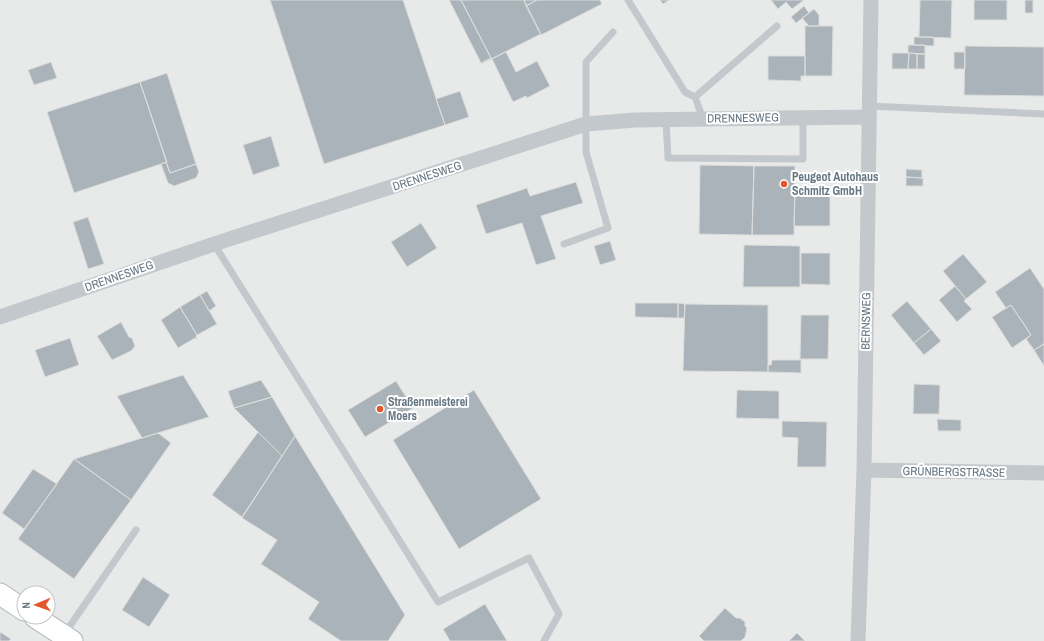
<svg xmlns="http://www.w3.org/2000/svg" width="1044" height="641" viewBox="0 0 1044 641" font-family="'Archivo Narrow',sans-serif">
<style>
.built{fill:#e8e9e9;fill-rule:evenodd}
.building{fill:#aab3b9;stroke:#dcdcda}
.lines{fill:none;stroke-linecap:round;stroke-linejoin:round}
.secondary-casing{stroke:#b3babf;stroke-width:23}
.lane{stroke:#c3c8cc;stroke-width:7}
.street{stroke:#c3c8cc;stroke-width:15}
.secondary{stroke:#fff;stroke-width:21}
.poi-dot{fill:#e4572e;stroke:#fff;stroke-width:1.5}
.labels{text-anchor:middle;stroke-width:4;stroke-linejoin:round;paint-order:stroke}
.street-label{font-size:12px;fill:#657683;stroke:#fff}
.poi-label{font-size:12px;font-weight:bold;fill:#657683;stroke:#fff;text-anchor:start}
</style>
<rect width="100%" height="100%" fill="#fafaf8"/>
<path class="built" d="M 0,0 L 1044,0 L 1044,641 L 0,641 ZM 24,593 L 48,593 L 48,617 L 24,617 Z"/>
<path class="building" d="M 270,0 L 403,0 L 445,125 L 324,164 Z
M 449,0 L 461,0 L 491,58 L 481,63 Z
M 461,0 L 524,0 L 541,34 L 481,64 L 491,58 Z
M 524,0 L 537,0 L 526,6 Z
M 537,0 L 600,0 L 602,4 L 541,35 L 526,6 Z
M 660,0 L 669,0 L 663,4 Z
M 771,0 L 804,0 L 792,9 L 786,2 L 778,9 Z
M 920,0 L 952,0 L 951,38 L 919,37 Z
M 974,0 L 1007,0 L 1007,20 L 974,20 Z
M 1025,0 L 1033,0 L 1033,13 L 1025,13 Z
M 804,6 L 809,13 L 796,23 L 791,17 Z
M 814,9 L 819,15 L 819,26 L 809,26 L 802,18 Z
M 805,26 L 833,26 L 832,76 L 805,76 Z
M 914,37 L 934,37 L 934,46 L 914,45 Z
M 908,45 L 925,45 L 925,54 L 908,53 Z
M 965,46 L 1044,47 L 1044,96 L 964,95 Z
M 506,52 L 516,72 L 537,61 L 550,86 L 527,98 L 526,96 L 513,102 L 492,59 Z
M 954,52 L 965,52 L 965,69 L 954,69 Z
M 892,53 L 909,53 L 908,69 L 892,69 Z
M 909,53 L 917,54 L 917,69 L 908,69 Z
M 917,54 L 925,54 L 925,69 L 917,69 Z
M 768,56 L 805,56 L 805,76 L 801,76 L 801,81 L 768,80 Z
M 51,62 L 57,78 L 34,85 L 28,70 Z
M 167,73 L 196,164 L 170,173 L 140,82 Z
M 140,82 L 167,162 L 74,193 L 47,112 Z
M 460,91 L 469,117 L 445,125 L 436,99 Z
M 271,136 L 280,166 L 253,175 L 243,145 Z
M 166,162 L 170,173 L 196,164 L 199,172 L 196,178 L 174,186 L 168,183 L 161,164 Z
M 700,165 L 754,166 L 752,235 L 699,234 Z
M 754,166 L 795,166 L 794,235 L 752,235 Z
M 906,169 L 922,170 L 922,178 L 906,177 Z
M 906,177 L 923,178 L 923,186 L 906,186 Z
M 576,182 L 583,203 L 541,216 L 556,259 L 536,265 L 522,223 L 486,234 L 476,205 L 527,188 L 530,196 Z
M 795,195 L 830,196 L 830,226 L 794,226 Z
M 88,217 L 104,264 L 88,269 L 73,222 Z
M 421,223 L 437,248 L 407,267 L 391,242 Z
M 610,241 L 616,260 L 600,265 L 594,246 Z
M 744,245 L 800,246 L 800,287 L 743,287 Z
M 801,253 L 830,253 L 830,285 L 801,284 Z
M 963,254 L 987,282 L 966,299 L 943,271 Z
M 1030,268 L 1044,289 L 1044,344 L 1034,350 L 1026,339 L 1031,335 L 1011,305 L 1006,308 L 995,292 Z
M 955,286 L 966,299 L 964,301 L 972,309 L 957,322 L 939,300 Z
M 207,291 L 216,306 L 209,311 L 200,295 Z
M 200,295 L 217,324 L 197,335 L 180,307 Z
M 907,301 L 931,329 L 914,343 L 891,315 Z
M 635,303 L 678,303 L 678,318 L 635,317 Z
M 678,303 L 685,304 L 684,318 L 678,318 Z
M 685,304 L 768,305 L 768,372 L 683,371 Z
M 1011,305 L 1031,335 L 1012,348 L 992,317 Z
M 180,307 L 197,335 L 196,336 L 197,339 L 195,338 L 178,348 L 161,320 Z
M 801,315 L 829,315 L 828,359 L 800,359 Z
M 121,322 L 129,337 L 132,338 L 135,346 L 131,351 L 112,360 L 97,336 Z
M 931,329 L 941,341 L 924,355 L 914,343 Z
M 70,338 L 79,365 L 45,377 L 35,350 Z
M 1044,344 L 1044,366 L 1034,350 Z
M 772,360 L 801,360 L 801,373 L 768,372 L 768,365 L 771,365 Z
M 183,375 L 209,417 L 142,438 L 117,396 Z
M 261,380 L 272,397 L 234,408 L 228,391 Z
M 396,381 L 413,408 L 365,437 L 348,410 Z
M 914,384 L 940,385 L 939,414 L 913,414 Z
M 474,390 L 541,499 L 459,549 L 393,440 Z
M 737,390 L 779,391 L 779,419 L 736,418 Z
M 272,397 L 295,436 L 282,456 L 234,408 Z
M 937,419 L 961,420 L 961,431 L 938,431 Z
M 782,421 L 827,422 L 826,467 L 797,467 L 798,438 L 782,437 Z
M 258,432 L 282,456 L 242,517 L 212,495 Z
M 158,433 L 171,443 L 131,500 L 74,459 Z
M 295,436 L 405,615 L 388,641 L 341,641 L 308,619 L 319,602 L 261,564 L 277,540 L 242,518 Z
M 74,459 L 131,500 L 74,579 L 18,539 Z
M 33,469 L 57,484 L 24,529 L 2,513 Z
M 143,577 L 170,595 L 149,627 L 122,610 Z
M 485,604 L 507,641 L 450,641 L 443,629 Z
M 725,608 L 736,618 L 740,618 L 745,622 L 745,626 L 747,628 L 745,637 L 741,641 L 704,641 L 699,636 Z
M 0,632 L 11,639 L 9,641 L 0,641 Z
M 797,633 L 805,641 L 789,641 Z"/>
<g class="lines">
<defs>
<path id="secondary" d="M 0,594 L 24,610
M 35,617 L 72,641"/>
</defs>
<use href="#secondary" class="secondary-casing"/>
<path class="lane" d="M 628,0 L 685,92 L 695,97
M 869,106 L 1044,114
M 703,119 L 695,97 L 777,26
M 666,120 L 668,158 L 803,159 L 803,118
M 214,244 L 438,602 L 529,558 L 559,614 L 544,641
M 564,244 L 608,228 L 586,152 L 586,62 L 613,32
M 65,633 L 136,530"/>
<path class="street" d="M 0,317 L 214,244 L 586,124 L 635,120 L 869,117
M 864,470 L 1044,473
M 858,641 L 864,470 L 871,0"/>
<use href="#secondary" class="secondary"/>
</g>
<g class="poi-dot">
<circle cx="784" cy="184" r="4"/>
<circle cx="380" cy="409" r="4"/>
</g>
<g class="labels">
<g class="street-label">
<text transform="translate(743 118) rotate(-1)" y="4">DRENNESWEG</text>
<text transform="translate(427 176) rotate(-18)" y="4">DRENNESWEG</text>
<text transform="translate(119 276) rotate(-19)" y="4">DRENNESWEG</text>
<text transform="translate(866 321) rotate(-89)" y="4">BERNSWEG</text>
<text transform="translate(954 472) rotate(1)" y="4">GRÜNBERGSTRASSE</text>
</g>
<g class="poi-label">
<text x="792" y="181">Peugeot Autohaus<tspan x="792" dy="14">Schmitz GmbH</tspan></text>
<text x="388" y="406">Straßenmeisterei<tspan x="388" dy="14">Moers</tspan></text>
</g>
</g>
<g transform="translate(36 605) rotate(268)"><circle r="19" fill="#ffffff" stroke="#c1c8cd"/>
<path d="M0-3L7 15L0 10L-7 15Z" fill="#e4572e"/>
<text y="-6" font-size="11" font-weight="bold" text-anchor="middle" fill="#657683">N</text>
</g>
</svg>
